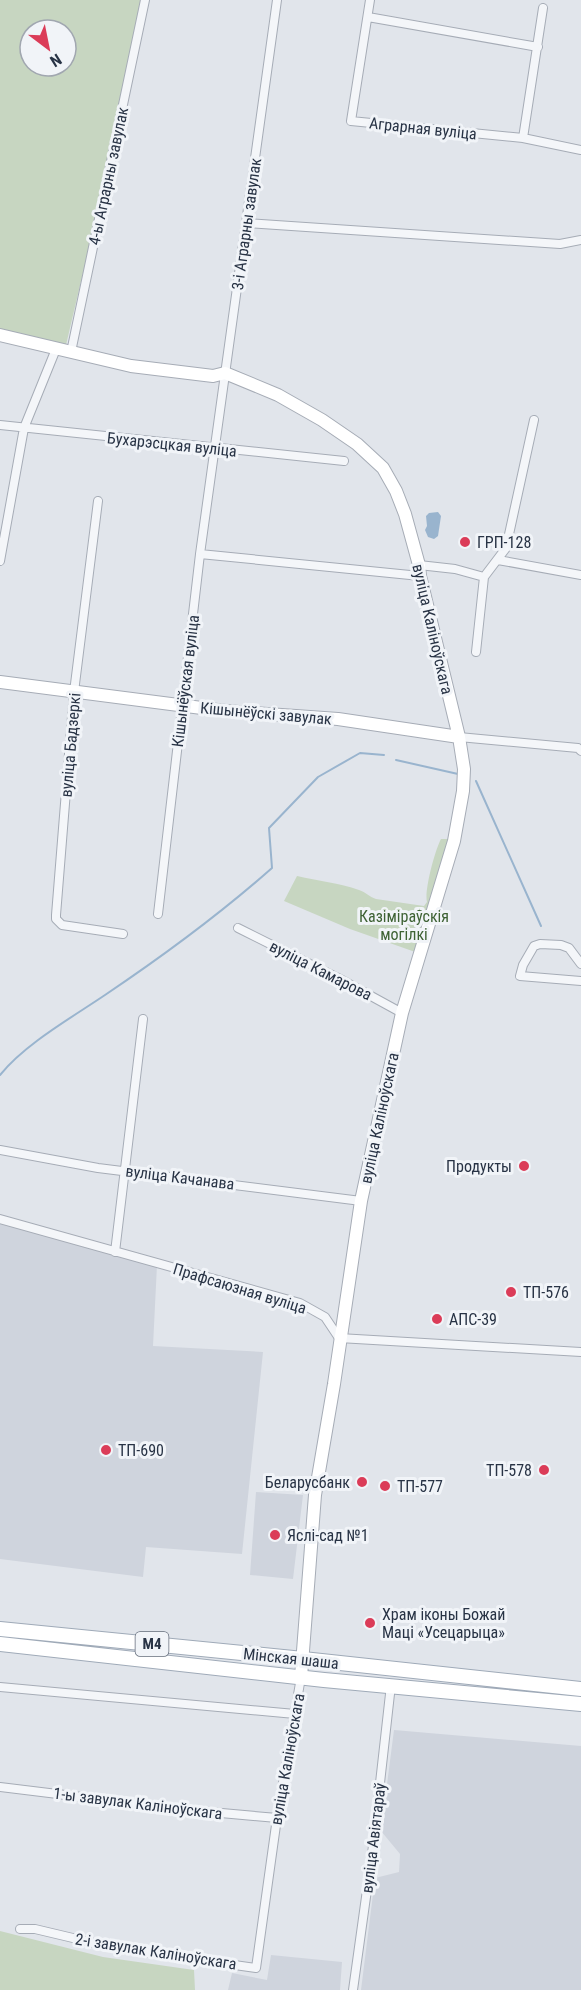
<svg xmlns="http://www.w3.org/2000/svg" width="581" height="1990" viewBox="0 0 581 1990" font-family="'Roboto Condensed',sans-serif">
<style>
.built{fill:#cfd4dd}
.green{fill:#c7d6c1;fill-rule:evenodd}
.water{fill:#99b4ce}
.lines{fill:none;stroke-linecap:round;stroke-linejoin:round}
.stream{stroke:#99b4ce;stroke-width:2}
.street-casing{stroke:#a6acb6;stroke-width:10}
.secondary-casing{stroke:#a6acb6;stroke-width:14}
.primary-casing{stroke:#9faab8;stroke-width:16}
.street{stroke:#f4f6f9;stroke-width:8}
.secondary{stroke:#fff;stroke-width:12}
.primary{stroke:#fff;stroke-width:14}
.poi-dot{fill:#db3c58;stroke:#f1f4f8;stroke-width:2}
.labels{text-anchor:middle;stroke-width:6;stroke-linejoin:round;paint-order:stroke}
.shield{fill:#f1f4f8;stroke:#646d7b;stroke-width:1.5}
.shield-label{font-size:15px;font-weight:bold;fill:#283345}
.street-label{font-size:16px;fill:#283345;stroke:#f1f4f8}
.poi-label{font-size:16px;fill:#283345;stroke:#f1f4f8;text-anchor:start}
.park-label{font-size:16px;fill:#3e6234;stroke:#f1f4f8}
</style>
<rect width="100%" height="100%" fill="#e1e5eb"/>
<path class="built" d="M 0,1219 L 157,1265 L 153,1346 L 263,1352 L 242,1554 L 146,1547 L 143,1577 L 0,1559 Z
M 256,1492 L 303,1495 L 293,1579 L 250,1575 Z
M 394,1730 L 581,1746 L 581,1990 L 361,1990 L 375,1878 L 399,1872 L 400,1854 L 381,1831 Z
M 271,1955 L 342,1962 L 340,1990 L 228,1990 L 232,1973 L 267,1980 Z"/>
<path class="green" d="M 0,0 L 147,0 L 66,345 L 0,330 ZM 30,30 L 66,30 L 66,66 L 30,66 Z
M 441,839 L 448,839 L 449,846 L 418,953 L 350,929 L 284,901 L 297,876 C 318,881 339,883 359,890 C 366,892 369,897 376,899 L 424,906 L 427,902 C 424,891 435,850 441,839 Z
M 0,1931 L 103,1957 L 194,1970 L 195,1990 L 0,1990 Z"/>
<path class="water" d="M 438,512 L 441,516 L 438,536 L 434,539 L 428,537 L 425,530 L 427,526 L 426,516 L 429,513 Z"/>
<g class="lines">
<path class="stream" d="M 396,760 L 458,774
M 476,781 L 541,926
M 0,1075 C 25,1044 71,1018 105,995 C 163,956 220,914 272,868 L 269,828 L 318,777 L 360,753 L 384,755"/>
<defs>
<path id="street" d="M 370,0 L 351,121 L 523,138 L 581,150
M 368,17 L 538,47
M 523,138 L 543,8
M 246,223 L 560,244 L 581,240
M 71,352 L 145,0
M 0,425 L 344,461
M 98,501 L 74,692 L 56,915 L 56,919 L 62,925 L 123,934
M 200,554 L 420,576
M 498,560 L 581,575
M 0,561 L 24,428 L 56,349
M 419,565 L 455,569 L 484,577
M 476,652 L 484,577 L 506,548 L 534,420
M 459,737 L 578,748 L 581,751
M 158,914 L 200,554 L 277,0
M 238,928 L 340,979 L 402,1013
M 581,964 L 569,948 L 561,945 L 540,944 L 534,946 L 523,965 L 520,976 L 581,981
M 0,1150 L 98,1168 L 361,1201
M 0,1219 L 300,1303 L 325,1317 L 339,1338 L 581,1352
M 115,1252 L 143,1019
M 0,1687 L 295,1714
M 0,1787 L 188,1810 L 277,1818
M 20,1929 L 35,1929 L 115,1948 L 256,1968 L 277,1818 L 301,1677
M 353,1990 L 372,1854 L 391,1685"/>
<path id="secondary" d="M 0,335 L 131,366 L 213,376 L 225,373 L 278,395 L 322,420 L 357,444 L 383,468 L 396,491 L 405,514 L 419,565 L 420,576 L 459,737 L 464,769 L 463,791 L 454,841 L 402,1013 L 361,1201 L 334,1384 L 315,1495 L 301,1677
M 0,682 L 225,711 L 338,719 L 459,737"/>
<path id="primary" d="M 0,1629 L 303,1659 L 581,1689
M 0,1644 L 324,1680 L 581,1704"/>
</defs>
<use href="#street" class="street-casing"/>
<use href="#secondary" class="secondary-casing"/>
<use href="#primary" class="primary-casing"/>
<use href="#street" class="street"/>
<use href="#secondary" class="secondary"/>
<use href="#primary" class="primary"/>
</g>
<g class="poi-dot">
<circle cx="465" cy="542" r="6"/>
<circle cx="524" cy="1166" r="6"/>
<circle cx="511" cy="1292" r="6"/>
<circle cx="437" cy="1319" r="6"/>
<circle cx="106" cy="1450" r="6"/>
<circle cx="544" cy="1470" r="6"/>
<circle cx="362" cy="1482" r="6"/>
<circle cx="385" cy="1486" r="6"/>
<circle cx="275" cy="1535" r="6"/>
<circle cx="370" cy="1623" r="6"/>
</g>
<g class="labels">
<rect class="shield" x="135.5" y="1632" width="33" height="24" rx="4.5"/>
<g class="shield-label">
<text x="152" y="1649">М4</text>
</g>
<g class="street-label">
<text transform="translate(423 128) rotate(6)" y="6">Аграрная вуліца</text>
<text transform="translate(108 176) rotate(-78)" y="6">4-ы Аграрны завулак</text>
<text transform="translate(246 224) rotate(-82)" y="6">3-і Аграрны завулак</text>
<text transform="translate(172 444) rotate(6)" y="6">Бухарэсцкая вуліца</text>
<text transform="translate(433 629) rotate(77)" y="6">вуліца Каліноўскага</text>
<text transform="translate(185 681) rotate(-83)" y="6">Кішынёўская вуліца</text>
<text transform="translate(266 713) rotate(5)" y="6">Кішынёўскі завулак</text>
<text transform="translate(70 745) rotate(-85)" y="6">вуліца Бадзеркі</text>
<text transform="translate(321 970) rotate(27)" y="6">вуліца Камарова</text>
<text transform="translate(379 1118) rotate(-78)" y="6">вуліца Каліноўскага</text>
<text transform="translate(180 1177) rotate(7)" y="6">вуліца Качанава</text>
<text transform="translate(240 1288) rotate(17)" y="6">Прафсаюзная вуліца</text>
<text transform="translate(291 1658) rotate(6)" y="6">Мінская шаша</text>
<text transform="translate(287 1759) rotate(-80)" y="6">вуліца Каліноўскага</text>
<text transform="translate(138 1803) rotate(7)" y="6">1-ы завулак Каліноўскага</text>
<text transform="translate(373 1838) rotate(-83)" y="6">вуліца Авіятараў</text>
<text transform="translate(156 1951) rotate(9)" y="6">2-і завулак Каліноўскага</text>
</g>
<g class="poi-label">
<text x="477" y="548">ГРП-128</text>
<text x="512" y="1172" text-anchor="end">Продукты</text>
<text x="523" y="1298">ТП-576</text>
<text x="449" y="1325">АПС-39</text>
<text x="118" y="1456">ТП-690</text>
<text x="532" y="1476" text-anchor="end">ТП-578</text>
<text x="350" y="1488" text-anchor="end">Беларусбанк</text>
<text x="397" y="1492">ТП-577</text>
<text x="287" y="1541">Яслі-сад №1</text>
<text x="382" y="1620">Храм іконы Божай<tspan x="382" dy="18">Маці «Усецарыца»</tspan></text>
</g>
<g class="park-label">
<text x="404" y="922">Казіміраўскія<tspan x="404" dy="18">могілкі</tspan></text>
</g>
</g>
<g transform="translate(48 48) rotate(148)"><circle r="28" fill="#f1f4f8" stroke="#a1a7b0" stroke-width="1.5"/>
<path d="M0-4.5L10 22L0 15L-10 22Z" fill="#db3c58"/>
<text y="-9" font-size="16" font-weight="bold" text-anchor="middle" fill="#283345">N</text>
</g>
</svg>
